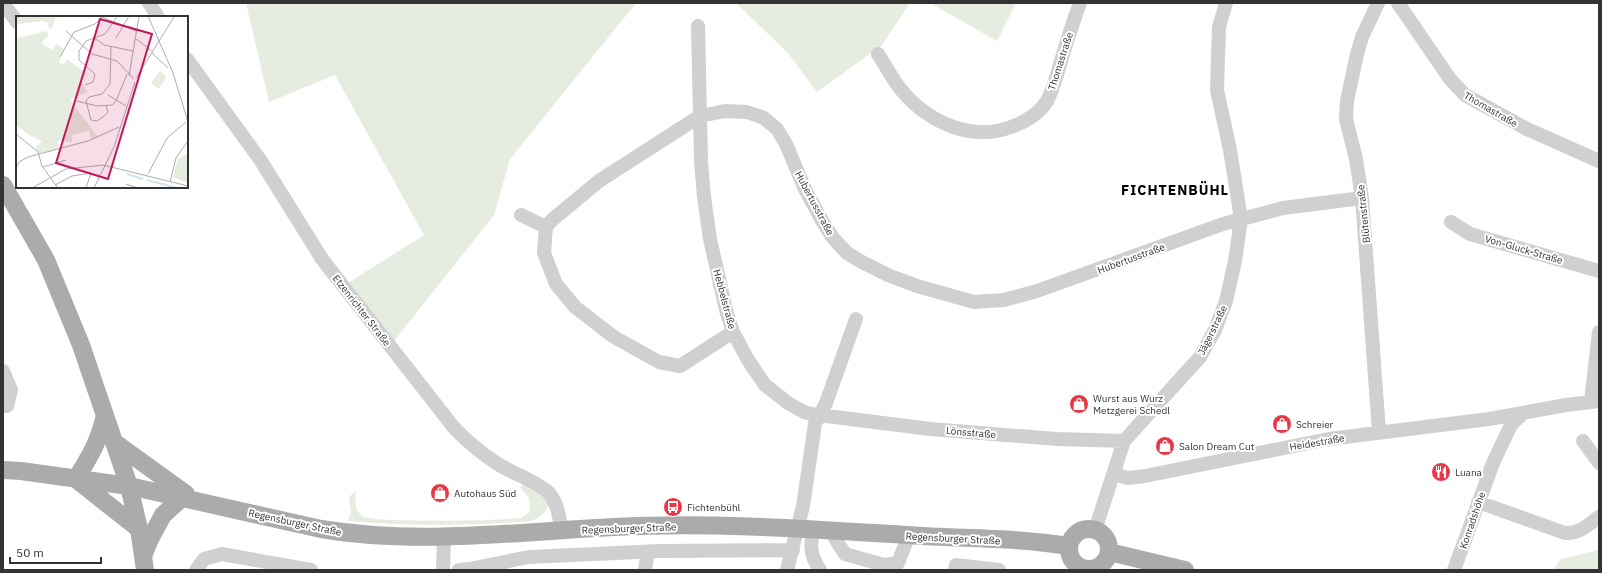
<svg xmlns="http://www.w3.org/2000/svg" width="1602" height="573" viewBox="0 0 1602 573" font-family="'IBM Plex Sans',sans-serif">
<style>
.green{fill:#e6ecdf}
.lines{fill:none;stroke-linecap:round;stroke-linejoin:round}
.minor{stroke:#d0d0d0;stroke-width:14}
.major{stroke:#ababab;stroke-width:18}
.labels{text-anchor:middle;stroke-width:4;stroke-linejoin:round;paint-order:stroke}
.street-label{font-size:10px;fill:#333;stroke:#fff}
.poi-label{font-size:10px;fill:#333;stroke:#fff;text-anchor:start}
.district-label{font-size:14px;font-weight:bold;letter-spacing:1px;fill:#000;stroke:#fff}
.inset-river{fill:none;stroke:#cfe2ee;stroke-width:2}
.inset-road{fill:none;stroke:#adadad;stroke-width:1}
.view{fill:#c2185b;fill-opacity:0.15;stroke:#c2185b;stroke-width:2}
.inset-edge{fill:none;stroke:#333;stroke-width:2}
</style>
<rect width="100%" height="100%" fill="#fff"/>
<path class="green" d="M 246,3 L 636,3 L 510,159 L 494,215 L 390,346 L 343,286 L 424,235 L 335,75 L 269,102 Z
M 736,3 L 910,3 L 882,45 L 817,92 L 788,53 Z
M 930,3 L 1016,3 L 997,41 Z
M 524,484 C 530,488 538,491 543,496 C 556,507 541,518 531,521 C 470,526 409,526 348,521 L 351,512 L 349,497 L 356,491 C 355,501 354,509 362,516 C 370,523 504,521 520,518 C 524,517 527,514 530,511 L 529,498 L 520,487 Z
M 1599,550 L 1599,570 L 1553,570 L 1561,559 Z"/>
<g class="lines">
<path class="minor" d="M 3,3 L 17,22
M 149,3 L 158,17
M 1378,3 L 1362,37 L 1357,54 L 1347,101 L 1346,119 L 1356,159 L 1362,198 L 1379,432
M 1398,3 L 1450,79 L 1465,95 L 1527,129 L 1599,161
M 698,26 L 701,161 L 704,197 L 710,239 L 726,310 L 733,332 L 748,360 L 765,385 L 788,403 L 804,412 L 811,414 L 930,429 L 1057,439 L 1124,441
M 878,54 C 886,66 893,81 903,92 C 929,122 971,142 1011,127 C 1025,122 1039,114 1047,101 C 1054,88 1057,74 1061,61 C 1067,41 1073,22 1080,3
M 187,59 L 261,161 L 322,259 L 455,429 C 468,442 482,454 498,464 C 512,473 538,482 549,493 C 558,504 560,518 561,531
M 521,215 L 546,227
M 1451,222 L 1470,234 L 1599,271
M 546,227 L 552,220 L 599,181 L 700,116 L 725,111 L 747,112 L 764,118 L 777,129 L 786,144 L 805,189 L 821,219 L 833,238 L 847,253 L 860,261 L 888,275 L 917,286 L 974,302 L 1004,300 L 1037,291 L 1223,224 L 1283,208 L 1362,198
M 546,227 L 544,253 L 556,284 L 575,307 L 614,337 L 659,362 L 680,366 L 733,332
M 3,371 L 11,390 L 7,406 L 3,405
M 1591,401 L 1599,332
M 1583,441 L 1599,463
M 1113,474 L 1128,478 L 1145,476 L 1329,439 L 1489,419 L 1566,405 L 1599,401
M 1478,502 L 1565,533 C 1579,534 1588,525 1599,517
M 813,529 C 810,547 810,555 820,570
M 832,530 L 836,540 L 845,554 L 884,565 L 898,563 L 909,535
M 1095,530 L 1124,441 L 1200,357 L 1215,330 L 1226,301 L 1235,261 L 1241,219 L 1230,150 L 1217,90 L 1219,27 L 1226,3
M 1093,569 L 1093,570
M 196,570 L 204,559 L 222,554 L 311,570
M 443,570 L 444,536
M 459,570 L 469,569 L 529,557 L 660,551 L 793,550
M 645,570 L 648,552
M 787,570 L 803,506 L 815,424 L 826,403 L 856,319
M 955,570 L 956,565 L 999,570
M 1454,570 L 1493,463 L 1511,425 L 1523,413"/>
<path class="major" d="M 3,185 L 46,260 L 81,345 L 129,486 L 139,529 L 145,570
M 114,442 L 186,494
M 3,470 L 21,471 L 129,486 L 321,529 C 417,545 517,532 614,527 C 712,522 809,529 907,535 C 960,539 1015,537 1068,546
M 76,479 C 90,456 99,442 105,415
M 77,480 L 139,529
M1069 549a20 20 0 1 1 40 0a20 20 0 1 1-40 0Z
M 1109,552 L 1185,570
M 143,556 L 150,539 L 163,515 L 183,497"/>
</g>
<defs>
<symbol id="shop-disc" viewBox="-11 -11 22 22"><circle r="9.5" fill="#e63946" stroke="#fff"/><path d="M-5-2.5h2.3a2.7 3.5 0 0 1 5.4 0H5L5.5 6h-11ZM-1.5-2.5h3a1.5 2.3 0 0 0-3 0Z" fill="#fff"/></symbol>
<symbol id="restaurant-disc" viewBox="-11 -11 22 22"><circle r="9.5" fill="#e63946" stroke="#fff"/><path d="M-5-6h1v4h1v-4h1v4h1v-4h1v5L-1.5 .5V6h-2V.5L-5-1ZM5-6V6H3V1.5H1.5Q1.5-4 5-6Z" fill="#fff"/></symbol>
<symbol id="bus-disc" viewBox="-11 -11 22 22"><circle r="9.5" fill="#e63946" stroke="#fff"/><path d="M-5-6H5V4H4V6H2V4H-2V6H-4V4H-5ZM-3.5-4V0h7V-4ZM-3.5 1.2v1.5H-2V1.2ZM2 1.2v1.5H3.5V1.2Z" fill="#fff"/></symbol>
</defs>
<g fill-rule="evenodd">
<use href="#shop-disc" x="1068" y="393" width="22" height="22"/>
<use href="#shop-disc" x="1271" y="413" width="22" height="22"/>
<use href="#shop-disc" x="1154" y="435" width="22" height="22"/>
<use href="#restaurant-disc" x="1430" y="461" width="22" height="22"/>
<use href="#shop-disc" x="429" y="482" width="22" height="22"/>
<use href="#bus-disc" x="662" y="496" width="22" height="22"/>
</g>
<g class="labels">
<g class="street-label">
<text transform="translate(1060 61) rotate(-72)" y="4">Thomastraße</text>
<text transform="translate(1491 109) rotate(30)" y="4">Thomastraße</text>
<text transform="translate(815 203) rotate(62)" y="4">Hubertusstraße</text>
<text transform="translate(1363 214) rotate(-96)" y="4">Blütenstraße</text>
<text transform="translate(1524 249) rotate(16)" y="4">Von-Gluck-Straße</text>
<text transform="translate(1131 258) rotate(-20)" y="4">Hubertusstraße</text>
<text transform="translate(725 299) rotate(75)" y="4">Hebbelstraße</text>
<text transform="translate(362 310) rotate(52)" y="4">Etzenrichter Straße</text>
<text transform="translate(1212 330) rotate(-64)" y="4">Jägerstraße</text>
<text transform="translate(971 432) rotate(5)" y="4">Lönsstraße</text>
<text transform="translate(1317 442) rotate(-10)" y="4">Heidestraße</text>
<text transform="translate(1472 520) rotate(-71)" y="4">Konradshöhe</text>
<text transform="translate(295 522) rotate(12)" y="4">Regensburger Straße</text>
<text transform="translate(629 528) rotate(-2)" y="4">Regensburger Straße</text>
<text transform="translate(953 538) rotate(3)" y="4">Regensburger Straße</text>
</g>
<g class="poi-label">
<text x="1093" y="402">Wurst aus Wurz<tspan x="1093" dy="12">Metzgerei Schedl</tspan></text>
<text x="1296" y="428">Schreier</text>
<text x="1179" y="450">Salon Dream Cut</text>
<text x="1455" y="476">Luana</text>
<text x="454" y="497">Autohaus Süd</text>
<text x="687" y="511">Fichtenbühl</text>
</g>
<g class="district-label">
<text x="1175" y="195">FICHTENBÜHL</text>
</g>
</g>
<g transform="translate(16 16)">
<rect width="172" height="172" fill="#fff"/>
<path d="M 0,0 L 38,0 L 39,4 L 35,13 L 32,11 L 33,7 L 27,5 L 0,8 ZM 31,15 L 32,20 L 25,27 L 36,34 L 40,28 L 48,33 L 43,46 L 48,49 L 51,43 L 71,58 L 65,64 L 71,76 L 54,84 L 82,121 L 75,124 L 73,115 L 56,119 L 56,126 L 42,125 L 43,133 L 24,137 L 19,132 L 26,125 L 13,119 L 0,109 L 0,22 ZM 144,55 L 150,61 L 143,73 L 135,67 ZM 170,138 L 172,139 L 172,167 L 157,161 L 162,143 Z" fill="#e6ecdf"/>
<path class="inset-river" d="M 111,158 L 127,163M 131,164 L 161,172"/>
<path class="inset-road" d="M 132,0 L 157,57 L 172,106M 50,15 L 76,38 L 101,45 L 118,63M 77,21 L 88,29 L 117,35M 100,22 L 113,0M 119,22 L 137,36M 136,37 L 152,52M 44,41 L 58,16 L 79,8 L 86,1 L 120,15M 113,60 L 123,0M 120,62 L 158,1M 69,69 L 77,66 L 79,58 L 63,44 L 63,35 L 70,25 L 89,18 L 101,1M 92,79 L 110,90M 61,85 L 81,90 L 96,89 L 100,85 L 111,58M 75,104 L 70,85 L 73,81 L 86,78 L 94,68 L 95,30M 75,104 L 81,105 L 87,101 L 92,96 L 90,90M 0,118 L 22,136 L 26,150 L 42,172M 27,151 L 50,144M 0,152 L 3,146 L 12,141 L 72,125 L 103,111M 132,158 L 151,122 L 170,106M 154,166 L 160,142 L 172,125M 110,168 L 122,172M 39,169 L 56,160 L 75,157 L 70,172M 16,172 L 50,153 L 87,149 L 172,170M 78,172 L 98,131 L 119,66"/>
<path class="view" d="M 84,3 L 136,18 L 92,163 L 40,147 Z"/>
<rect width="172" height="172" class="inset-edge"/>
</g>
<rect width="1602" height="573" fill="none" stroke="#333333" stroke-width="8"/>
<path d="M10 557v6h91v-6" fill="none" stroke="#333333" stroke-width="2"/>
<text x="16" y="557" font-size="12" fill="#333333" stroke="#ffffff" stroke-width="3" paint-order="stroke">50 m</text>
</svg>
